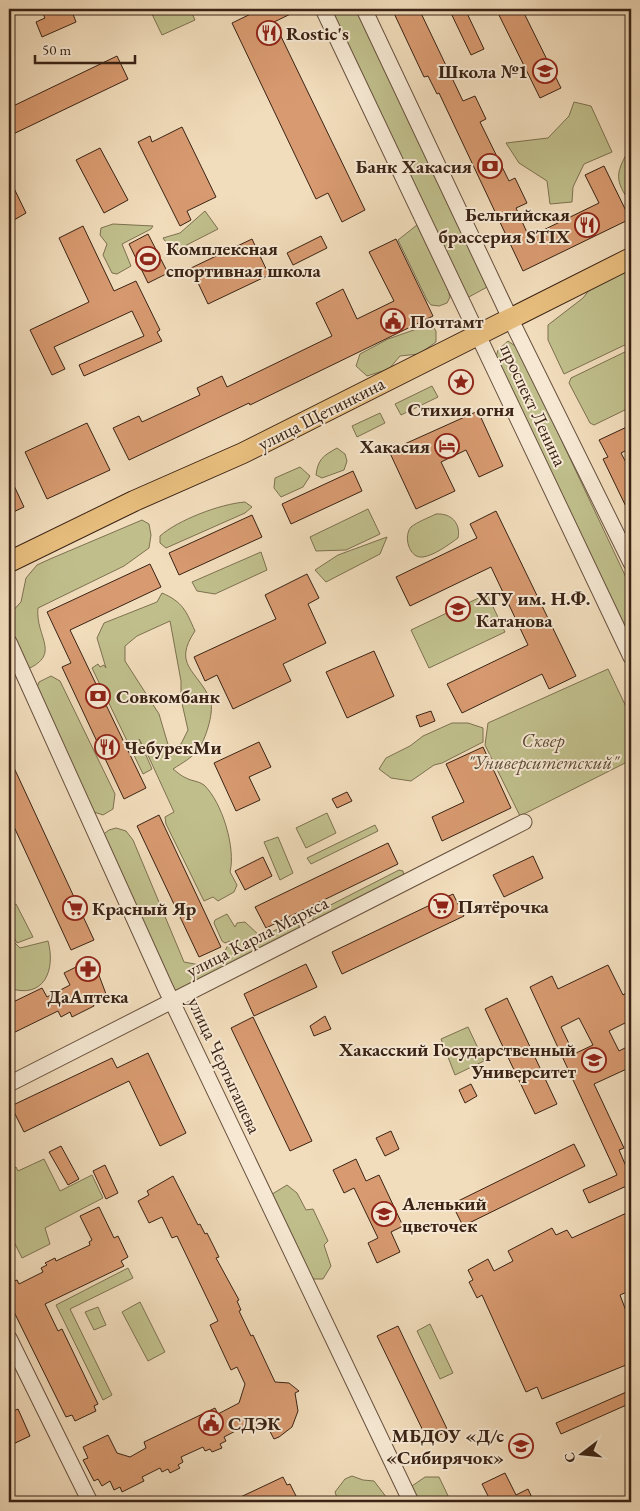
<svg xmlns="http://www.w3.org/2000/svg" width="640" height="1511" viewBox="0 0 640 1511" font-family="'EB Garamond',serif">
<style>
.green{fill:#c0bf8c;stroke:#7d7150;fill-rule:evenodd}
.building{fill:#d89a70;stroke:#3a2315;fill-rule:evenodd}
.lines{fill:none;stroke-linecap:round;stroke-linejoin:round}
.minor-casing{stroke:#68513e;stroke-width:17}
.major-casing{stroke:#3a2315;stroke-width:22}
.minor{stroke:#f6e8d3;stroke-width:15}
.major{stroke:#e8be7e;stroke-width:20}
.labels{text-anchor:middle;stroke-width:4;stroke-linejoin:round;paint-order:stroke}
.poi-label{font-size:19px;font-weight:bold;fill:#3a2315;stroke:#f6e8d3;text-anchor:start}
.street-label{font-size:19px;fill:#3a2315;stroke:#f6e8d3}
.park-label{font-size:19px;font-style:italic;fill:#5c4a33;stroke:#f6e8d3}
</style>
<rect width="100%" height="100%" fill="#f1dcbb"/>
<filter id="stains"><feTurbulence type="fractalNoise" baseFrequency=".004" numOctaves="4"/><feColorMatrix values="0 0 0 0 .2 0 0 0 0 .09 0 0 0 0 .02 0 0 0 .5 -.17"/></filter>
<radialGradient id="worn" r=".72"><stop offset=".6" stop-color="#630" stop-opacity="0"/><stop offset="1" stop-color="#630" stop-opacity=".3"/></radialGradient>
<path class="green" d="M 152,9 L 190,9 L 195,20 L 162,35 L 150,10 Z
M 327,9 L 356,9 L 489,286 L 467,298 Z
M 574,102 L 591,106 L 612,152 L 584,164 L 573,187 L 572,202 L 550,204 L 547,181 L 519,163 L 506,143 L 548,138 L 569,116 Z
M 631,148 L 631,200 L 628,199 C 613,178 618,170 629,149 Z
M 205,211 L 218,229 L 173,252 L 163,238 L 180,233 Z
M 113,224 L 153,226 L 151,229 L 122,244 L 131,266 L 117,274 L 112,273 L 103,255 L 107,244 L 100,235 L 101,228 Z
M 417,225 L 447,286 L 450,297 L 447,303 L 439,306 L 431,305 L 427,300 L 398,240 Z
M 631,269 L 631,342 L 564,374 L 548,340 L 548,325 L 583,298 L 593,285 Z
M 431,324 L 436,331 L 436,342 L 419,354 L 400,356 L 389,369 L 367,376 L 356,366 L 360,354 L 388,339 Z
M 508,341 L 518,348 L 631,588 L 631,644 L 496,357 L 498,350 Z
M 631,349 L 631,407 L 594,425 L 590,423 L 569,383 L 571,378 Z
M 432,386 L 438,397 L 401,415 L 395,404 Z
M 380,413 L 385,423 L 357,437 L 352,426 Z
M 337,448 L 345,454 L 347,461 L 344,470 L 322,478 L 316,475 C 318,459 323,456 337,448 Z
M 300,467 L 310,476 L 303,487 L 281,497 L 274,488 L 275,478 Z
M 245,502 L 252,507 L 245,513 L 166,548 L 160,543 L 160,536 C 178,520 220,504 245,502 Z
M 368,509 L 380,534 L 346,550 L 316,551 L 310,537 Z
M 436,514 C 451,513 461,523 458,538 C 448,545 435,555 423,557 C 409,559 403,536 411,527 C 417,522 428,518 436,514 Z
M 142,520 L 149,524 L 151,535 L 149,548 L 124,566 L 38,608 C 35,638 64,655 23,671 L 9,632 L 9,615 L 21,602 L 26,578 L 37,565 L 50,559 Z
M 387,537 L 380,554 L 326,582 L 315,570 L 338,555 Z
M 261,552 L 267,570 L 215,594 L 197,591 L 192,582 Z
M 162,593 C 183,602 186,611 195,631 C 172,665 197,670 210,699 C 215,710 206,737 200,747 C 194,757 182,763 173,769 C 177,772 181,776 186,778 C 191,781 199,781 204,785 C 222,802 236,848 230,872 L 237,885 L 234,892 L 218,901 L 213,897 L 204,901 L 200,893 L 166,824 L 165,817 L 174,812 L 146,751 L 139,739 L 152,769 L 143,774 L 92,668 L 98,664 L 100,667 L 104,665 L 106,668 L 97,638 L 104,623 L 157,602 ZM 170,621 L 181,681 L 181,699 L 188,730 L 181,744 L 169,748 L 159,714 L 125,661 L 125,646 L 137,636 Z
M 487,594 L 505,632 L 429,668 L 411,630 Z
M 608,669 L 631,717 L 631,760 L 520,816 L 485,745 L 488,723 Z
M 51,676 L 60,681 L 115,794 L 113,809 L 103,815 L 91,811 L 35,693 L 39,682 Z
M 452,723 L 468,723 L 483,728 L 483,742 L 442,763 L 434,765 L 411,781 L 391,778 L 379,769 L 386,758 L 410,746 L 423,736 Z
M 327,813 L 336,833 L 306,848 L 296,828 Z
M 375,825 L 378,831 L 311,864 L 307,858 Z
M 116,828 L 126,831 L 133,840 L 184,962 L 200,965 L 223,955 L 230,941 L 225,943 L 222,941 L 214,923 L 215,920 L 227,914 L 235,927 L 237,923 L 245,922 L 261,937 L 290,923 L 299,925 L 299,932 L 175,993 L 101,836 L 109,830 Z
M 278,837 L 293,873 L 280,880 L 264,842 Z
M 399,870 L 403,871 L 404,876 L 313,921 L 313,914 Z
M 16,904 L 33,937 L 17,943 L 9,928 L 9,907 Z
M 9,937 L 20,948 L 48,941 C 56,970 44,1000 9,988 Z
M 468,1027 L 484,1061 L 455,1075 L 441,1039 Z
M 44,1159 L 60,1191 L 92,1175 L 103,1198 L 45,1228 L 50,1244 L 22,1258 L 11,1236 L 13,1233 L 9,1222 L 9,1171 L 16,1167 L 18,1171 Z
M 287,1185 L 297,1193 L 306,1210 L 313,1209 L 328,1241 L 324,1245 L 331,1266 L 323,1279 L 313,1279 L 300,1273 L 269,1196 Z
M 128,1268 L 133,1278 L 70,1309 L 112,1395 L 103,1400 L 56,1305 Z
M 140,1302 L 165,1352 L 148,1361 L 122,1312 Z
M 98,1307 L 106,1325 L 94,1330 L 85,1312 Z
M 430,1324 L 453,1373 L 440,1379 L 417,1331 Z
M 352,1476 L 363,1480 L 374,1481 L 390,1502 L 333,1502 L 337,1498 L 335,1492 L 345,1479 Z
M 425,1477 L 439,1477 L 451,1502 L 418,1502 L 412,1486 Z"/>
<path class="building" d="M 50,9 L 71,9 L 76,22 L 42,37 L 36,22 L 45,18 L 42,12 Z
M 261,9 L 301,9 L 274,22 L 365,210 L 342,222 L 328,193 L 316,199 L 232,23 Z
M 392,9 L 419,9 L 463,101 L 475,96 L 486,119 L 480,122 L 509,181 L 515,178 L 527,203 L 516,208 L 529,237 L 599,203 L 585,175 L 604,166 L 630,219 L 523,271 L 439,93 L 437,94 L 428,76 L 424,77 Z
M 449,9 L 465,9 L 484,49 L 471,55 Z
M 496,9 L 522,9 L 561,88 L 540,98 Z
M 117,56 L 128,79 L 9,136 L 9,108 Z
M 182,127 L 216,197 L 187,211 L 191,220 L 180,226 L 138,142 L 150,136 L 152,142 Z
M 100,148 L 128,200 L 104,213 L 76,160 Z
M 9,178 L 26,213 L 9,223 Z
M 83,226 L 114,291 L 136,281 L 160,330 L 157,332 L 162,341 L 84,376 L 79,365 L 144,336 L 132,311 L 54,347 L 65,369 L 52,375 L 30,330 L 89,302 L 59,238 Z
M 148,234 L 168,273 L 148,283 L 129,244 Z
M 321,236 L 327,248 L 293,265 L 287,253 Z
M 252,239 L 269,275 L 208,304 L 191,268 Z
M 396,239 L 433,316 L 250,405 L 249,403 L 129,460 L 113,428 L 139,416 L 142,422 L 200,395 L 197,388 L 222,376 L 227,387 L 332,336 L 316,303 L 343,289 L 357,319 L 394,301 L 369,252 Z
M 478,411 L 503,466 L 479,477 L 466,450 L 441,462 L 455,491 L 416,509 L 389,451 Z
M 87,423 L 110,470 L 47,499 L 25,452 Z
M 631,425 L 631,448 L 621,453 L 631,472 L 631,517 L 603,459 L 608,457 L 599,440 Z
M 353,471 L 362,491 L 291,524 L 282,504 Z
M 9,475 L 24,507 L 9,514 Z
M 496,511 L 576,676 L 549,689 L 542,674 L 462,713 L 447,684 L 528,645 L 491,567 L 410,606 L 396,577 L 477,538 L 470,524 Z
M 252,515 L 262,537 L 179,575 L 169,553 Z
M 150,564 L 161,587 L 70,630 L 146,788 L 124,799 L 62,667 L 71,663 L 47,612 Z
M 307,574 L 319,598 L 308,604 L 326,643 L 283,664 L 291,681 L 233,709 L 217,675 L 205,681 L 194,657 L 276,619 L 265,595 Z
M 374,651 L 394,696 L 347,718 L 326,672 Z
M 431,711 L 435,721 L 420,727 L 416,716 Z
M 259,742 L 271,767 L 249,777 L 260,800 L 236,811 L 214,763 Z
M 483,747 L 511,808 L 442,841 L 432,817 L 464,802 L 446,764 Z
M 9,757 L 94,940 L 71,950 L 9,816 Z
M 347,792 L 352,801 L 337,808 L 332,799 Z
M 159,815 L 221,947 L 199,957 L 137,826 Z
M 388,843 L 398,864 L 266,928 L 255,907 Z
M 533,856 L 543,878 L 504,897 L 493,875 Z
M 263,857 L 272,876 L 245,890 L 235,871 Z
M 453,894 L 464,916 L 342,974 L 332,952 Z
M 86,962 L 92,973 L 97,970 L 106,994 L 92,1001 L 94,1006 L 72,1017 L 70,1012 L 61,1017 L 58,1011 L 9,1035 L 9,1004 L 42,988 L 47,997 L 70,985 L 64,973 Z
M 306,964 L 317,987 L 254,1016 L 244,994 Z
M 608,965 L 623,995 L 626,993 L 631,1004 L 631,1020 L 609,1031 L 619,1051 L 631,1045 L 631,1067 L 594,1084 L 624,1148 L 619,1150 L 628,1171 L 631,1169 L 631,1184 L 589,1203 L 583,1190 L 617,1175 L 530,987 L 552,976 L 558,989 ZM 579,1018 L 593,1045 L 574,1054 L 561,1027 Z
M 507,998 L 557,1104 L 535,1114 L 485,1009 Z
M 325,1016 L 331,1029 L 314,1036 L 310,1026 Z
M 253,1017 L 312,1141 L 290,1151 L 231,1028 Z
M 148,1053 L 186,1133 L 160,1146 L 129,1081 L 24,1132 L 11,1106 L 112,1058 L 117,1068 Z
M 471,1084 L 477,1096 L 465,1103 L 459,1090 Z
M 391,1131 L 399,1149 L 385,1156 L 376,1138 Z
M 574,1144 L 585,1166 L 463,1226 L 452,1204 Z
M 61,1146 L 79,1179 L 68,1185 L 49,1152 Z
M 356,1159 L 366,1181 L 379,1175 L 403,1226 L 391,1232 L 400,1252 L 377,1263 L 368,1243 L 378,1238 L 354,1188 L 344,1193 L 333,1170 Z
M 105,1165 L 118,1193 L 106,1199 L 93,1171 Z
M 173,1176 L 198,1225 L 200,1224 L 205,1234 L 207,1233 L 219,1257 L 216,1258 L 239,1300 L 237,1301 L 241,1310 L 239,1311 L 251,1336 L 253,1335 L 275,1382 L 289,1383 L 299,1391 L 295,1393 L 298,1411 L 292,1427 L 279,1437 L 274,1439 L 265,1422 L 248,1431 L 245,1426 L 224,1437 L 226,1441 L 220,1444 L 222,1448 L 212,1452 L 210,1449 L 205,1451 L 203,1447 L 181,1457 L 183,1462 L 178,1465 L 180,1468 L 170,1473 L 168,1469 L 162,1472 L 160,1468 L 142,1477 L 144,1481 L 122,1492 L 120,1487 L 114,1490 L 110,1481 L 102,1486 L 98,1479 L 94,1481 L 83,1460 L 88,1458 L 83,1447 L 108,1435 L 117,1453 L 130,1457 L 146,1448 L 144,1442 L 215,1408 L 218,1414 L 239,1403 L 245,1384 L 237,1367 L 231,1370 L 210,1325 L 218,1321 L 177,1236 L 172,1238 L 162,1217 L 149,1223 L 138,1201 L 149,1195 L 147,1191 Z
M 99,1207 L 114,1238 L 118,1236 L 128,1257 L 121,1261 L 124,1266 L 45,1304 L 58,1331 L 62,1329 L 98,1404 L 94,1406 L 96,1411 L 75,1421 L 72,1415 L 66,1417 L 15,1314 L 9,1302 L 9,1283 L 17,1280 L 19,1284 L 43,1272 L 41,1268 L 47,1265 L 45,1263 L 55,1258 L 56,1261 L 90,1245 L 89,1242 L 92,1240 L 80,1216 Z
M 631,1211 L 631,1290 L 620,1295 L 631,1324 L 631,1363 L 542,1399 L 537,1387 L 526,1392 L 482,1295 L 477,1298 L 469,1282 L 473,1280 L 468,1270 L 488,1259 L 494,1271 L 513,1261 L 508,1251 L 552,1228 L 556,1235 L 567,1230 L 572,1238 Z
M 398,1326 L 448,1431 L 428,1441 L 377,1336 Z
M 631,1390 L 631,1403 L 561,1434 L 556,1423 Z
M 18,1409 L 30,1436 L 9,1446 L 9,1413 Z
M 505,1473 L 516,1495 L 528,1489 L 534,1502 L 491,1502 L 482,1484 Z
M 283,1477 L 287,1485 L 290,1484 L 299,1502 L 230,1502 Z"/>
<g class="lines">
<defs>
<path id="minor" d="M 323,9 L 631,657
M 364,9 L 510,318 L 631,563
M 9,642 L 165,987 L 411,1502
M 9,1084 L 524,822
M 9,1338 L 90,1502"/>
<path id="major" d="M 9,562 L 134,501 L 243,453 L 631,258"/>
</defs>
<use href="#minor" class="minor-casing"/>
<use href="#major" class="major-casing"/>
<use href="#minor" class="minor"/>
<use href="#major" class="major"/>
</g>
<defs>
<symbol id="restaurant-ring" viewBox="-11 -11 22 22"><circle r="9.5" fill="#f6e8d3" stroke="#8f2418" stroke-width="1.5"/><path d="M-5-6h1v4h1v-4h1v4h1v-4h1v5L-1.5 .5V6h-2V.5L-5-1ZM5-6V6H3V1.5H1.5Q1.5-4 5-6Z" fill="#8f2418"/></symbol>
<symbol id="school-ring" viewBox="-11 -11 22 22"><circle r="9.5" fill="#f6e8d3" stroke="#8f2418" stroke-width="1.5"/><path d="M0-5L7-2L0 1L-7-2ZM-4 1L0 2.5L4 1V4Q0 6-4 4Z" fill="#8f2418"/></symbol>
<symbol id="bank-ring" viewBox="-11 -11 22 22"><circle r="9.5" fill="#f6e8d3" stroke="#8f2418" stroke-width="1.5"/><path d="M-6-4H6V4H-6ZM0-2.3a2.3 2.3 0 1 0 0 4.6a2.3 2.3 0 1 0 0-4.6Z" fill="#8f2418"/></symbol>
<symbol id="stadium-ring" viewBox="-11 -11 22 22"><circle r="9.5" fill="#f6e8d3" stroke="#8f2418" stroke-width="1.5"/><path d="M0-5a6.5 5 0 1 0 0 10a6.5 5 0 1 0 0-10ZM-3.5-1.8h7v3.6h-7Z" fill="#8f2418"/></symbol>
<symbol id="civic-ring" viewBox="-11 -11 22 22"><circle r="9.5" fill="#f6e8d3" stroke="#8f2418" stroke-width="1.5"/><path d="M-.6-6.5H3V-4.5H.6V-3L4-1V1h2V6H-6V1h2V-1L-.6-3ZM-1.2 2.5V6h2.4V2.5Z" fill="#8f2418"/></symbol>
<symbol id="sight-ring" viewBox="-11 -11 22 22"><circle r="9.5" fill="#f6e8d3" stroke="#8f2418" stroke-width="1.5"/><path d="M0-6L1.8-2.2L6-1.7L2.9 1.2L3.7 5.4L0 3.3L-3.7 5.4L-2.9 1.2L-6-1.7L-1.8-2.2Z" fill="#8f2418"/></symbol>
<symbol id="hotel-ring" viewBox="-11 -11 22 22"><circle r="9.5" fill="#f6e8d3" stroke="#8f2418" stroke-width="1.5"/><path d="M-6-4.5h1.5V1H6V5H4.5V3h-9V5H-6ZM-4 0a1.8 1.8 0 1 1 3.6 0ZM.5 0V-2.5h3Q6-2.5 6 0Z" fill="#8f2418"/></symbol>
<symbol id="university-ring" viewBox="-11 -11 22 22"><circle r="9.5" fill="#f6e8d3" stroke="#8f2418" stroke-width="1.5"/><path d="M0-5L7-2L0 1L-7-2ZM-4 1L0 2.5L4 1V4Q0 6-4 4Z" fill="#8f2418"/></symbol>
<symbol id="supermarket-ring" viewBox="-11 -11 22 22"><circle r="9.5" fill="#f6e8d3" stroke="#8f2418" stroke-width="1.5"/><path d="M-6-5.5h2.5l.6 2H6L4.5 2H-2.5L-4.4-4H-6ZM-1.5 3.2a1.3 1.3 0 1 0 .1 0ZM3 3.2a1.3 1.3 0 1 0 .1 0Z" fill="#8f2418"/></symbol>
<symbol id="pharmacy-ring" viewBox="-11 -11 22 22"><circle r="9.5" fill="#f6e8d3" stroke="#8f2418" stroke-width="1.5"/><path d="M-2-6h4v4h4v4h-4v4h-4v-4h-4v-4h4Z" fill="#8f2418"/></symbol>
</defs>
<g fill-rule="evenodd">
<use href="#restaurant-ring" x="255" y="19" width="28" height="28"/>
<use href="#school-ring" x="531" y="57" width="28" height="28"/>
<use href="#bank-ring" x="476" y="152" width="28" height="28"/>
<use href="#restaurant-ring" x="573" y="211" width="28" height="28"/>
<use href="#stadium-ring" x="134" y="245" width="28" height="28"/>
<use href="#civic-ring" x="379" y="307" width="28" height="28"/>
<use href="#sight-ring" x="447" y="368" width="28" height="28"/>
<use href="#hotel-ring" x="433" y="432" width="28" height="28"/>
<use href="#university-ring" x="444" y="595" width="28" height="28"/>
<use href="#bank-ring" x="84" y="682" width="28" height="28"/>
<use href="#restaurant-ring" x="93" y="733" width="28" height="28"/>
<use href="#supermarket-ring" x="427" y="892" width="28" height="28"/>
<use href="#supermarket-ring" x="61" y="894" width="28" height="28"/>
<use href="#pharmacy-ring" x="74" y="955" width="28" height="28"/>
<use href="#university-ring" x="580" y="1046" width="28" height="28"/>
<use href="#school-ring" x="370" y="1200" width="28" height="28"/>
<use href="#civic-ring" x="197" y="1409" width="28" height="28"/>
<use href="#school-ring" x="507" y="1432" width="28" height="28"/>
</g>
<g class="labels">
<g class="poi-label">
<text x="286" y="40">Rostic's</text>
<text x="528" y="78" text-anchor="end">Школа №1</text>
<text x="472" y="173" text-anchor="end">Банк Хакасия</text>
<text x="570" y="221" text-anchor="end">Бельгийская<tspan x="570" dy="22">брассерия STIX</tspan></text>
<text x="166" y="255">Комплексная<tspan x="166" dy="22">спортивная школа</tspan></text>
<text x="410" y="328">Почтамт</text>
<text x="461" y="416" text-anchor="middle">Стихия огня</text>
<text x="430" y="453" text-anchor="end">Хакасия</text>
<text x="476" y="605">ХГУ им. Н.Ф.<tspan x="476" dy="22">Катанова</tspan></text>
<text x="116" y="703">Совкомбанк</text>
<text x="124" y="754">ЧебурекМи</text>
<text x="458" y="913">Пятёрочка</text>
<text x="92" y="915">Красный Яр</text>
<text x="88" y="1003" text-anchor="middle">ДаАптека</text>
<text x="576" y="1056" text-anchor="end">Хакасский Государственный<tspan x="576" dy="22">Университет</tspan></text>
<text x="402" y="1210">Аленький<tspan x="402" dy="22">цветочек</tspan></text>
<text x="228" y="1430">СДЭК</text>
<text x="504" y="1442" text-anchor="end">МБДОУ «Д/с<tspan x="504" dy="22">«Сибирячок»</tspan></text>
</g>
<g class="street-label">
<text transform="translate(534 405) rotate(65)" y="7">проспект Ленина</text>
<text transform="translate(321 413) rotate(-27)" y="7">улица Щетинкина</text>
<text transform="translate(257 936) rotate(-27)" y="7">улица Карла Маркса</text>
<text transform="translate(225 1065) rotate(65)" y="7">улица Чертыгашева</text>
</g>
<g class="park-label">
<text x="543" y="747">Сквер<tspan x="543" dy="22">"Университетский"</tspan></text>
</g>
</g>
<rect width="640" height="1511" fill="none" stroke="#f1dcbb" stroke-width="30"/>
<rect x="10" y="10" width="620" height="1491" fill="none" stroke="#3a2315" stroke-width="2.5"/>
<rect x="15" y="15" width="610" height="1481" fill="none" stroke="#3a2315"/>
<g transform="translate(582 1454) rotate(254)" stroke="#f6e8d3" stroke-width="4" paint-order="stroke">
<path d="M0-4L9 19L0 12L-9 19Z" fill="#3a2315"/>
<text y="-8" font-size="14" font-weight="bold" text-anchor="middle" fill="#3a2315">С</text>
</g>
<path d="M35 55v8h100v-8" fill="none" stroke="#3a2315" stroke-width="2.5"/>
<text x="42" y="55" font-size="15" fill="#3a2315" stroke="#f6e8d3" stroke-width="4" paint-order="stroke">50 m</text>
<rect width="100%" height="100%" filter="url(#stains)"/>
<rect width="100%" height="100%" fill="url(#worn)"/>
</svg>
